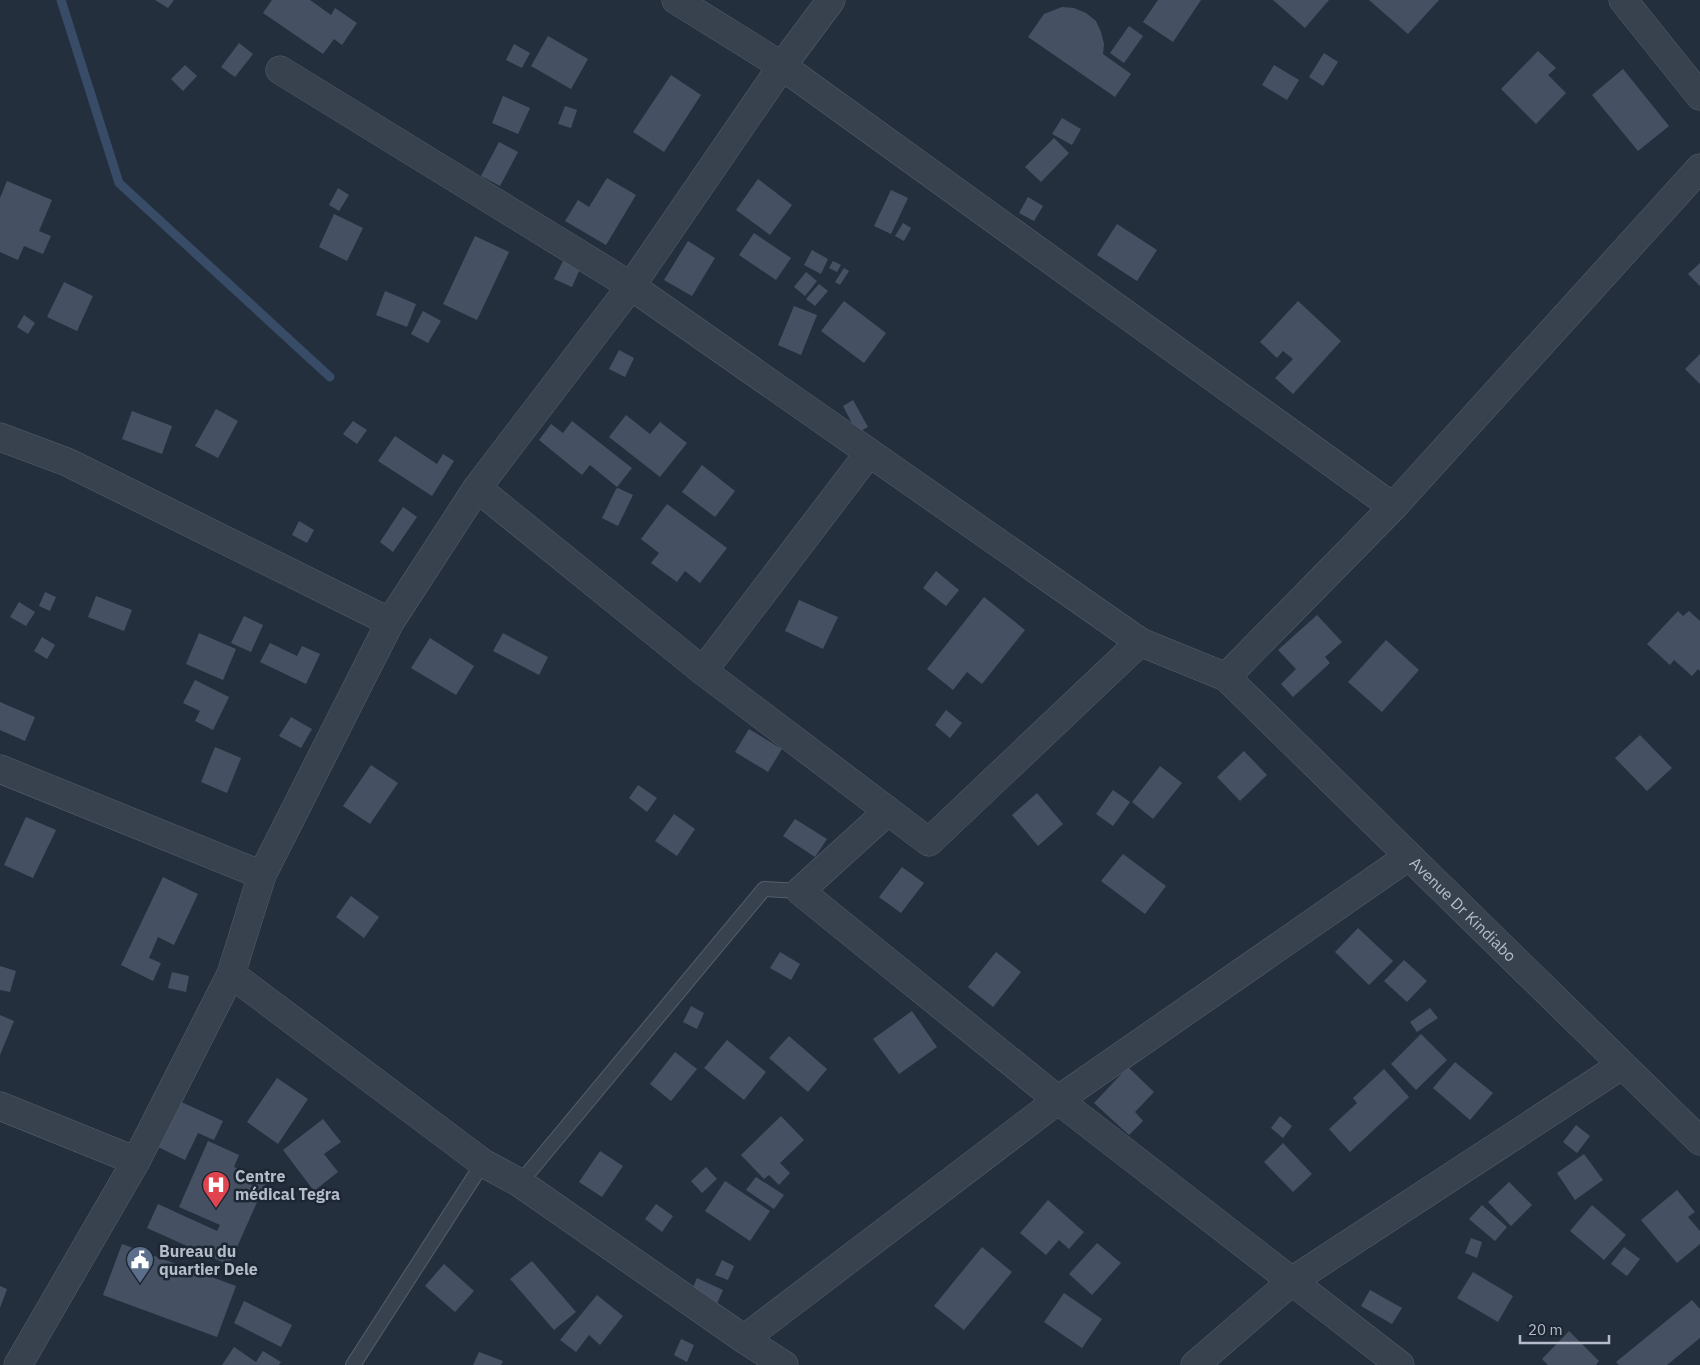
<svg xmlns="http://www.w3.org/2000/svg" width="1700" height="1365" viewBox="0 0 1700 1365" font-family="'IBM Plex Sans',sans-serif">
<style>
.lines{fill:none;stroke-linecap:round;stroke-linejoin:round}
.stream{stroke:#394c67;stroke-width:9}
.building{fill:#455162}
.lane-casing{stroke:#565f6c;stroke-width:16}
.street-casing{stroke:#565f6c;stroke-width:29}
.lane{stroke:#38414e;stroke-width:14}
.street{stroke:#38414e;stroke-width:28}
.labels{text-anchor:middle;stroke-width:5;stroke-linejoin:round;paint-order:stroke}
.street-label{font-size:16px;fill:#b4bcc9;stroke:#1d2633}
.poi-label{font-size:16px;font-weight:bold;fill:#b4bcc9;stroke:#1d2633;text-anchor:start}
</style>
<rect width="100%" height="100%" fill="#242f3e"/>
<g class="lines">
<path class="stream" d="M 61,0 L 119,183 L 330,377"/>
</g>
<path class="building" d="M 155,0 L 174,0 L 168,8 Z
M 272,0 L 310,0 L 331,15 L 335,8 L 357,23 L 342,45 L 334,39 L 323,54 L 263,13 Z
M 1158,0 L 1201,0 L 1173,42 L 1143,22 Z
M 1273,0 L 1329,0 L 1305,28 Z
M 1369,0 L 1439,0 L 1408,34 Z
M 1062,7 L 1074,8 L 1086,13 L 1096,21 L 1101,32 L 1104,44 L 1103,54 L 1131,74 L 1115,97 L 1028,37 L 1044,14 Z
M 1129,26 L 1143,36 L 1124,63 L 1110,53 Z
M 548,36 L 588,59 L 571,89 L 531,66 Z
M 239,43 L 253,54 L 235,77 L 221,67 Z
M 514,44 L 530,53 L 522,68 L 506,60 Z
M 1538,51 L 1556,68 L 1548,75 L 1566,93 L 1536,124 L 1501,89 Z
M 1324,53 L 1338,62 L 1323,86 L 1309,77 Z
M 185,65 L 197,76 L 183,91 L 171,79 Z
M 1274,65 L 1299,80 L 1287,100 L 1262,85 Z
M 1623,69 L 1669,126 L 1638,151 L 1592,95 Z
M 671,75 L 701,95 L 664,152 L 633,132 Z
M 503,96 L 530,108 L 518,134 L 492,123 Z
M 565,106 L 577,110 L 571,128 L 558,124 Z
M 1062,118 L 1081,129 L 1072,145 L 1052,134 Z
M 1054,138 L 1069,153 L 1041,182 L 1025,167 Z
M 499,142 L 518,152 L 500,186 L 481,176 Z
M 607,178 L 636,195 L 606,245 L 565,221 L 578,200 L 589,207 Z
M 758,179 L 792,205 L 770,235 L 736,210 Z
M 7,181 L 52,200 L 39,231 L 51,236 L 43,254 L 24,246 L 18,260 L 0,252 L 0,198 Z
M 338,188 L 349,195 L 339,211 L 329,205 Z
M 891,190 L 908,198 L 891,234 L 874,226 Z
M 1028,197 L 1043,206 L 1034,221 L 1019,213 Z
M 334,214 L 363,228 L 347,261 L 319,247 Z
M 903,223 L 911,228 L 904,241 L 895,236 Z
M 1117,224 L 1157,250 L 1137,281 L 1097,255 Z
M 754,233 L 791,258 L 776,280 L 739,255 Z
M 475,236 L 509,252 L 477,320 L 443,304 Z
M 688,241 L 715,258 L 692,296 L 664,280 Z
M 812,250 L 828,259 L 821,274 L 804,265 Z
M 563,261 L 580,269 L 572,287 L 554,279 Z
M 833,261 L 841,265 L 837,272 L 829,268 Z
M 1700,263 L 1700,286 L 1688,274 Z
M 844,268 L 849,271 L 840,285 L 835,282 Z
M 806,272 L 817,281 L 805,296 L 794,287 Z
M 64,282 L 93,296 L 77,331 L 47,317 Z
M 819,284 L 828,291 L 815,306 L 806,299 Z
M 385,291 L 416,304 L 407,327 L 376,315 Z
M 844,301 L 886,333 L 864,363 L 821,331 Z
M 1298,301 L 1341,341 L 1293,394 L 1275,378 L 1293,359 L 1283,351 L 1277,358 L 1260,342 Z
M 794,306 L 817,315 L 801,355 L 778,345 Z
M 423,311 L 441,321 L 428,343 L 411,334 Z
M 24,315 L 35,323 L 28,334 L 17,327 Z
M 619,350 L 634,358 L 625,377 L 609,369 Z
M 1700,354 L 1700,384 L 1685,369 Z
M 853,400 L 868,427 L 857,433 L 843,406 Z
M 216,409 L 238,421 L 218,458 L 195,446 Z
M 132,411 L 172,426 L 162,454 L 122,439 Z
M 626,415 L 650,434 L 660,422 L 687,443 L 660,477 L 609,437 Z
M 353,421 L 367,430 L 357,444 L 343,434 Z
M 572,421 L 632,468 L 617,487 L 590,465 L 582,475 L 539,440 L 551,424 L 563,433 Z
M 395,436 L 437,464 L 443,454 L 454,461 L 432,496 L 378,461 Z
M 702,465 L 735,491 L 715,517 L 682,492 Z
M 618,488 L 633,495 L 618,526 L 602,518 L 616,489 Z
M 667,504 L 727,548 L 700,583 L 685,571 L 677,582 L 651,563 L 659,553 L 641,539 Z
M 403,507 L 417,517 L 393,552 L 380,542 Z
M 299,521 L 314,530 L 307,543 L 292,535 Z
M 936,571 L 959,590 L 946,606 L 923,588 Z
M 45,592 L 56,597 L 50,611 L 39,606 Z
M 96,596 L 132,610 L 124,631 L 88,617 Z
M 984,597 L 1025,630 L 982,684 L 967,672 L 953,690 L 927,669 Z
M 799,600 L 838,617 L 823,649 L 785,631 Z
M 19,602 L 35,612 L 26,626 L 10,617 Z
M 1678,611 L 1683,616 L 1689,611 L 1700,621 L 1700,671 L 1698,669 L 1692,676 L 1674,660 L 1670,665 L 1647,644 Z
M 1317,615 L 1342,642 L 1325,657 L 1330,663 L 1293,697 L 1281,684 L 1296,669 L 1278,650 Z
M 244,616 L 263,625 L 251,652 L 231,643 Z
M 199,633 L 236,649 L 223,680 L 186,664 Z
M 503,633 L 548,657 L 539,675 L 493,651 Z
M 42,637 L 55,645 L 47,659 L 34,651 Z
M 430,638 L 474,666 L 456,695 L 411,668 Z
M 1386,640 L 1419,670 L 1382,712 L 1348,682 Z
M 270,643 L 297,656 L 302,646 L 320,654 L 306,684 L 260,662 Z
M 195,680 L 229,697 L 213,730 L 195,721 L 200,711 L 183,703 Z
M 0,702 L 35,717 L 25,741 L 0,730 Z
M 946,710 L 962,723 L 950,738 L 935,725 Z
M 291,717 L 312,729 L 301,748 L 279,736 Z
M 749,729 L 782,749 L 768,772 L 735,752 Z
M 1640,735 L 1672,768 L 1647,791 L 1615,758 Z
M 215,747 L 241,758 L 227,793 L 201,782 Z
M 1244,751 L 1267,775 L 1240,801 L 1217,777 Z
M 371,765 L 398,783 L 370,824 L 343,806 Z
M 1160,766 L 1182,783 L 1153,819 L 1132,802 Z
M 638,785 L 657,798 L 647,812 L 629,798 Z
M 1113,790 L 1130,802 L 1113,826 L 1096,814 Z
M 1037,793 L 1063,824 L 1038,846 L 1012,815 Z
M 674,814 L 695,829 L 677,856 L 655,841 Z
M 26,817 L 56,830 L 33,878 L 4,865 Z
M 795,819 L 827,839 L 815,857 L 783,836 Z
M 1123,854 L 1166,886 L 1145,914 L 1101,881 Z
M 902,867 L 924,883 L 901,913 L 879,897 Z
M 163,877 L 198,894 L 174,945 L 158,937 L 149,958 L 161,963 L 153,981 L 121,965 Z
M 351,896 L 379,917 L 364,938 L 336,917 Z
M 1358,928 L 1393,961 L 1369,985 L 1335,952 Z
M 780,952 L 800,964 L 791,980 L 770,968 Z
M 996,952 L 1021,972 L 993,1007 L 968,987 Z
M 1404,960 L 1427,981 L 1407,1002 L 1384,981 Z
M 0,966 L 16,971 L 10,992 L 0,990 Z
M 172,972 L 189,976 L 186,992 L 168,988 Z
M 691,1006 L 704,1013 L 697,1029 L 683,1022 Z
M 1430,1008 L 1438,1018 L 1417,1032 L 1410,1022 Z
M 912,1011 L 937,1047 L 899,1074 L 873,1039 Z
M 0,1015 L 14,1021 L 0,1055 Z
M 1421,1034 L 1447,1060 L 1416,1090 L 1391,1064 Z
M 789,1036 L 827,1069 L 808,1092 L 769,1058 Z
M 727,1040 L 766,1072 L 744,1100 L 704,1068 Z
M 675,1052 L 697,1069 L 671,1101 L 650,1084 Z
M 1455,1062 L 1493,1093 L 1470,1120 L 1433,1088 Z
M 1128,1067 L 1154,1092 L 1135,1112 L 1143,1121 L 1129,1135 L 1094,1103 Z
M 1384,1069 L 1409,1097 L 1350,1152 L 1329,1129 L 1357,1103 L 1353,1098 Z
M 277,1078 L 308,1099 L 278,1144 L 247,1122 Z
M 179,1101 L 223,1121 L 214,1140 L 198,1133 L 185,1160 L 158,1147 Z
M 781,1116 L 804,1140 L 780,1163 L 790,1173 L 779,1185 L 769,1175 L 764,1179 L 741,1155 Z
M 1280,1116 L 1292,1126 L 1283,1138 L 1271,1128 Z
M 323,1119 L 341,1142 L 324,1154 L 338,1172 L 314,1191 L 283,1150 Z
M 1576,1125 L 1590,1136 L 1577,1153 L 1563,1142 Z
M 208,1141 L 239,1155 L 234,1167 L 266,1182 L 229,1265 L 147,1228 L 158,1204 L 217,1231 L 220,1225 L 179,1207 Z
M 1283,1143 L 1312,1174 L 1293,1192 L 1264,1162 Z
M 600,1151 L 623,1166 L 602,1197 L 579,1182 Z
M 1584,1154 L 1603,1180 L 1575,1200 L 1557,1173 Z
M 706,1167 L 717,1179 L 702,1193 L 691,1181 Z
M 756,1177 L 784,1195 L 774,1209 L 746,1190 Z
M 725,1181 L 770,1211 L 750,1241 L 705,1211 Z
M 1509,1182 L 1532,1205 L 1511,1226 L 1488,1202 Z
M 1677,1190 L 1695,1212 L 1688,1217 L 1700,1231 L 1700,1244 L 1677,1263 L 1641,1220 Z
M 1048,1200 L 1084,1232 L 1069,1249 L 1059,1240 L 1046,1255 L 1020,1233 Z
M 656,1204 L 673,1216 L 662,1232 L 645,1219 Z
M 1482,1205 L 1507,1227 L 1495,1241 L 1469,1219 Z
M 1592,1205 L 1626,1235 L 1604,1260 L 1570,1231 Z
M 1471,1238 L 1482,1242 L 1477,1258 L 1465,1253 Z
M 1097,1243 L 1121,1263 L 1092,1295 L 1069,1274 Z
M 122,1244 L 236,1286 L 217,1337 L 103,1295 Z
M 982,1247 L 1012,1272 L 964,1330 L 934,1306 Z
M 1624,1247 L 1640,1259 L 1627,1276 L 1611,1264 Z
M 722,1260 L 734,1266 L 728,1280 L 715,1275 Z
M 532,1261 L 576,1312 L 554,1330 L 510,1279 Z
M 444,1264 L 474,1291 L 455,1312 L 425,1286 Z
M 1473,1272 L 1513,1296 L 1498,1322 L 1457,1298 Z
M 697,1278 L 723,1290 L 715,1308 L 689,1297 Z
M 0,1286 L 7,1289 L 0,1308 Z
M 1370,1290 L 1402,1308 L 1392,1324 L 1361,1306 Z
M 1064,1293 L 1102,1319 L 1082,1348 L 1044,1322 Z
M 597,1295 L 623,1316 L 600,1345 L 589,1335 L 576,1352 L 560,1340 Z
M 1692,1300 L 1700,1309 L 1700,1338 L 1667,1365 L 1619,1365 L 1616,1362 Z
M 244,1301 L 292,1325 L 281,1347 L 234,1323 Z
M 1569,1331 L 1599,1361 L 1596,1365 L 1548,1365 L 1542,1359 Z
M 681,1339 L 694,1345 L 687,1362 L 674,1355 Z
M 234,1347 L 256,1362 L 263,1351 L 281,1362 L 279,1365 L 222,1365 Z
M 479,1352 L 503,1361 L 501,1365 L 473,1365 Z"/>
<g class="lines">
<defs>
<path id="lane" d="M 520,1183 L 764,889 L 800,891
M 353,1365 L 483,1163"/>
<g id="street">
<path d="M 676,0 L 782,66 L 1393,507"/>
<path d="M 1623,0 L 1700,96"/>
<path id="s1" d="M 280,70 L 631,286 L 1140,642 L 1226,677 L 1700,1141"/>
<path d="M 0,437 L 67,462 L 390,622"/>
<path d="M 477,488 L 703,671 L 929,842 L 1140,642"/>
<path d="M 703,671 L 869,453"/>
<path d="M 1226,677 L 1393,507 L 1700,168"/>
<path d="M 0,769 L 262,875"/>
<path d="M 888,811 L 800,891 L 1058,1100 L 1400,1365"/>
<path d="M 231,974 L 483,1163 L 520,1183 L 744,1339 L 784,1365"/>
<path d="M 0,1106 L 136,1161"/>
<path d="M 744,1339 L 1058,1100 L 1409,856"/>
<path d="M 18,1365 L 136,1161 L 231,974 L 262,875 L 390,622 L 477,488 L 631,286 L 782,66 L 831,0"/>
<path d="M 1195,1365 L 1292,1281 L 1622,1065"/>
</g>
</defs>
<use href="#lane" class="lane-casing"/>
<use href="#street" class="street-casing"/>
<use href="#lane" class="lane"/>
<use href="#street" class="street"/>
</g>
<defs>
<symbol id="hospital-pin" viewBox="-11 -11 22 30"><path d="M0 17L-7.5 6A9.5 9.5 0 1 1 7.5 6Z" fill="#e0444e" stroke="#1d2633"/><path d="M-5-5h3v3.5h4V-5h3V5h-3V1.5h-4V5h-3Z" fill="#fff"/></symbol>
<symbol id="civic-pin" viewBox="-11 -11 22 30"><path d="M0 17L-7.5 6A9.5 9.5 0 1 1 7.5 6Z" fill="#5c6f8a" stroke="#1d2633"/><path d="M-.6-6.5H3V-4.5H.6V-3L4-1V1h2V6H-6V1h2V-1L-.6-3ZM-1.2 2.5V6h2.4V2.5Z" fill="#fff"/></symbol>
</defs>
<g fill-rule="evenodd">
<use href="#hospital-pin" x="200" y="1169" width="32" height="43"/>
<use href="#civic-pin" x="124" y="1244" width="32" height="43"/>
</g>
<g class="labels">
<g class="street-label">
<text dy="6" stroke="none"><textPath href="#s1" startOffset="1458">Avenue Dr Kindiabo</textPath></text>
</g>
<g class="poi-label">
<text x="235" y="1182">Centre<tspan x="235" dy="18">médical Tegra</tspan></text>
<text x="159" y="1257">Bureau du<tspan x="159" dy="18">quartier Dele</tspan></text>
</g>
</g>
<path d="M1520 1335v8h89v-8" fill="none" stroke="#b4bcc9" stroke-width="2.5"/>
<text x="1528" y="1335" font-size="15" fill="#b4bcc9" stroke="#1d2633" stroke-width="4" paint-order="stroke">20 m</text>
</svg>
